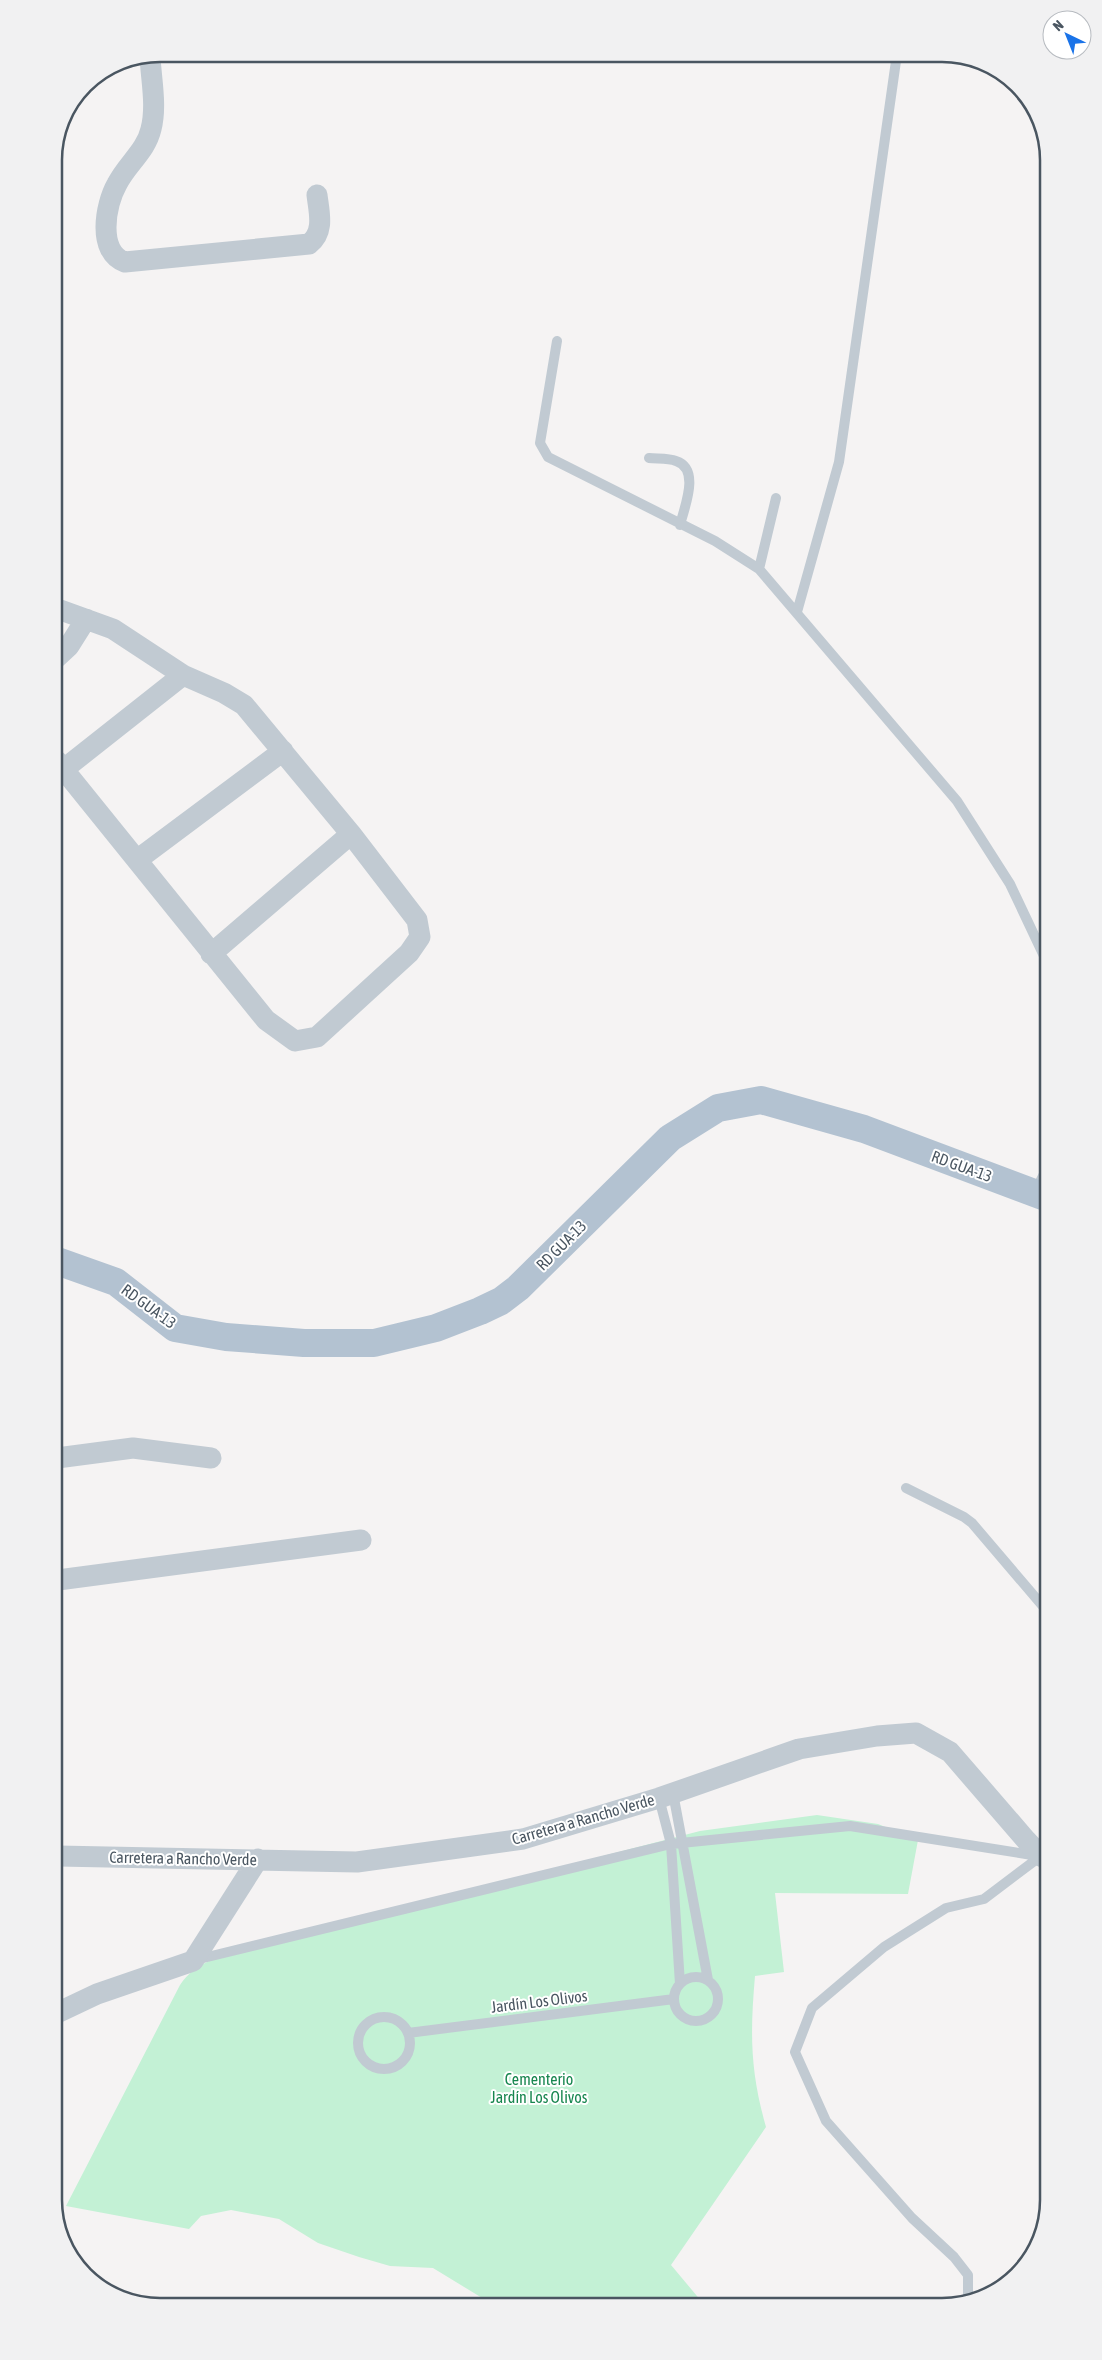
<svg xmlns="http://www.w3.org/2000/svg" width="1102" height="2360" viewBox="0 0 1102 2360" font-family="'Asap Condensed',sans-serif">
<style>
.green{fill:#c3f1d5}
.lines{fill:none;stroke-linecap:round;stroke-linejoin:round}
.lane{stroke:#c1cad2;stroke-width:10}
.street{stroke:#c1cad2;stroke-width:21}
.primary{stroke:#b3c2d1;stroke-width:28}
.labels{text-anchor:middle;stroke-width:4;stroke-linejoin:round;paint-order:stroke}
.street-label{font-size:16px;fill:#4a5661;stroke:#fff}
.park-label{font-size:16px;fill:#17864f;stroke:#fff}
.rim{fill:none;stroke:#4a5661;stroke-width:2.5}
</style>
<rect width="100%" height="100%" fill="#f5f3f3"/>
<path class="green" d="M 817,1815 L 878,1824 L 918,1840 L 908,1894 L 775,1893 L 784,1972 L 755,1976 C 750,2033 750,2071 766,2127 L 671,2265 L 702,2302 L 492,2304 L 433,2268 L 390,2266 L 359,2257 L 318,2243 L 279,2219 L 231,2210 L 201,2216 L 189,2229 L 66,2206 L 180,1985 C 196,1961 220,1957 246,1948 L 700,1831 Z"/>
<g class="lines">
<path class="lane" d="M 557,341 L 540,443 L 548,457 L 715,541 L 759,569 L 957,801 L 1010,884 L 1045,958
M 649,458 C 657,459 668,458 676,461 C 701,469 684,508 680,525
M 759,569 L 776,498
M 797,612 L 839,462 L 897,54
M 1035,1192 L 1045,1172
M 906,1488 L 964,1517 L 972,1523 L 1047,1611
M 673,1793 L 708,1980
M 659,1798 L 671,1844 L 680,1984
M 195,1960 L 671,1844 L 850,1826 L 1038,1856
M674 1999a22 22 0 1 1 44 0a22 22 0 1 1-44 0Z
M358 2043a26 26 0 1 1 52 0a26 26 0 1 1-52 0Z
M 408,2033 L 674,1999
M 968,2301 L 968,2275 L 954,2257 L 912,2218 L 826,2121 L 795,2052 L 812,2008 L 884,1947 L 946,1908 L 984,1899 L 1041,1856"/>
<path class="street" d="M 150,56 C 151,79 157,106 151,129 C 146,151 127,164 117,184 C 105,205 97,252 125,262 L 309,244 C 325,232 319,212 317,195
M 55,608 L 113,629 L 183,675 L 224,693 L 244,705 L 351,834 L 417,920 L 420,937 L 409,953 L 317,1037 L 295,1041 L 266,1020 L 56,760
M 55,659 L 69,646 L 86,619
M 64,769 L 183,675
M 137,860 L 283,751
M 211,954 L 351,834
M 57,1458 L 133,1448 L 211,1458
M 58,1580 L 361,1540
M 58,1856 L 357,1862 L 523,1839 L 659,1798 L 799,1749 L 877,1736 L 916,1733 L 950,1752 L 1026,1840 L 1041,1856 L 1047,1859
M 59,2012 L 97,1994 L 193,1961 L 258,1859"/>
<path class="primary" d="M 57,1261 L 116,1282 L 175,1328 L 226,1337 L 304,1343 L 374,1343 L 436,1328 L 480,1311 L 501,1301 L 518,1288 L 670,1138 L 718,1108 L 761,1100 L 864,1129 L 1045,1197"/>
</g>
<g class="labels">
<g class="street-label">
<text transform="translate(962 1166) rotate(20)" y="6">RD GUA-13</text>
<text transform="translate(561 1245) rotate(-45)" y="6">RD GUA-13</text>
<text transform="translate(149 1306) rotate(36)" y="6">RD GUA-13</text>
<text transform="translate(583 1819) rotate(-16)" y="6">Carretera a Rancho Verde</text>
<text transform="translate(183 1858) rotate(1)" y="6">Carretera a Rancho Verde</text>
<text transform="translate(539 2001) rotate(-7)" y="6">Jardín Los Olivos</text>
</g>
<g class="park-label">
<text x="539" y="2085">Cementerio<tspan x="539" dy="18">Jardín Los Olivos</tspan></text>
</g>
</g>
<path d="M0 0H1102V2360H0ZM160 62H942A98 98 0 0 1 1040 160V2200A98 98 0 0 1 942 2298H160A98 98 0 0 1 62 2200V160A98 98 0 0 1 160 62Z" fill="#f1f1f2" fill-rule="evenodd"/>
<path class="rim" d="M160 62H942A98 98 0 0 1 1040 160V2200A98 98 0 0 1 942 2298H160A98 98 0 0 1 62 2200V160A98 98 0 0 1 160 62Z"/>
<g transform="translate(1067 35) rotate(317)"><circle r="24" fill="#ffffff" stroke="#b7bbc0"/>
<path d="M0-4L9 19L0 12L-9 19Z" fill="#1a73e8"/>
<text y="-8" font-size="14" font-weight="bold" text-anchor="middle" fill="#4a5661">N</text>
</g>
</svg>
